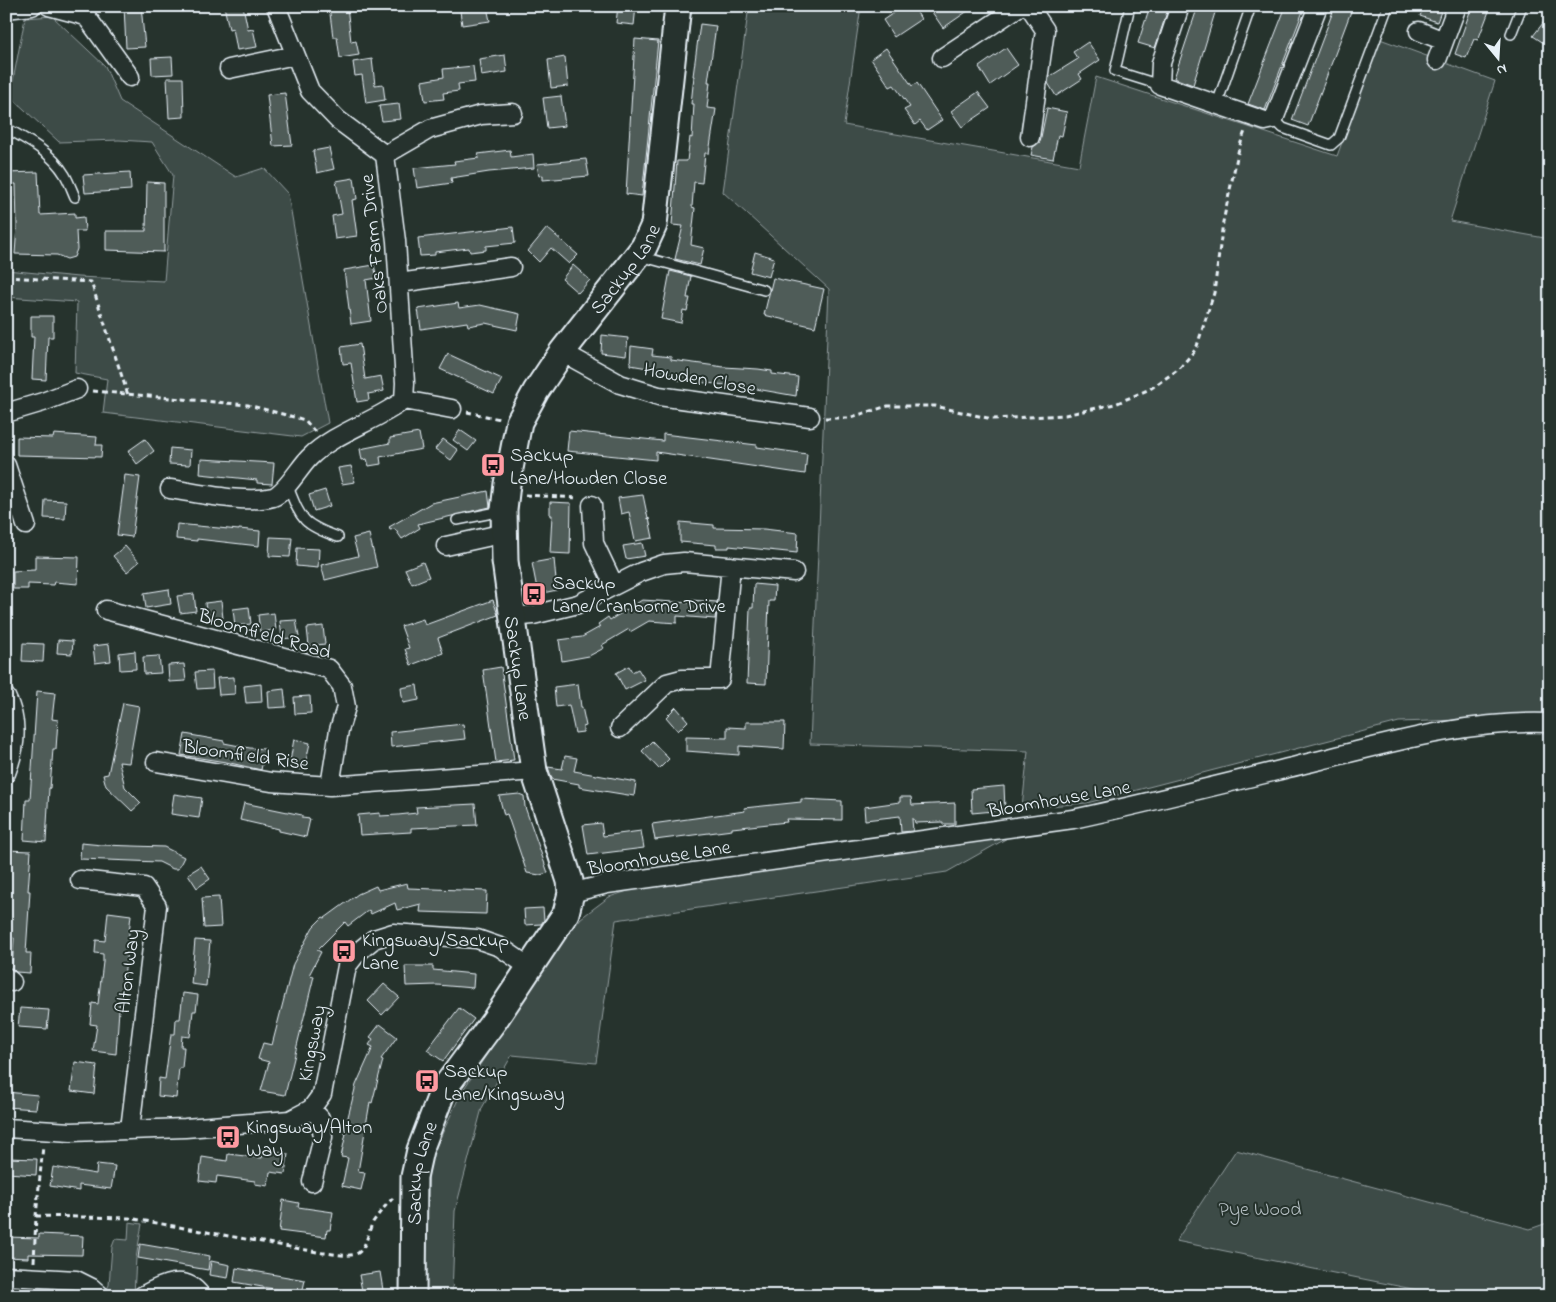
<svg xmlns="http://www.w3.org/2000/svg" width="1556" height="1302" viewBox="0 0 1556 1302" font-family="'Indie Flower',sans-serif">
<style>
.green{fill:#3e4b47;stroke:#939ea0}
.building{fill:#505c59;stroke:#e8f1f8}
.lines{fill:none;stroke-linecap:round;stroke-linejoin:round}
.lane-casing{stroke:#e8f1f8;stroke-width:12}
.street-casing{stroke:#e8f1f8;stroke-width:21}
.secondary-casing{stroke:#e8f1f8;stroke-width:29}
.path{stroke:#e8f1f8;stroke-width:3;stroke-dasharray:5 4;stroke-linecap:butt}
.lane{stroke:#26332d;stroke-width:9}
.street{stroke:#26332d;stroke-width:18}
.secondary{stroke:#26332d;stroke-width:25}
.labels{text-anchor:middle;stroke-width:4;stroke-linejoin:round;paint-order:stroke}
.street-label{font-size:20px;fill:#e8f1f8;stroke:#26332d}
.poi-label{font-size:20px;fill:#e8f1f8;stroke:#26332d;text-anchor:start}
.park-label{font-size:20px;fill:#b5bfc3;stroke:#26332d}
</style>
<rect width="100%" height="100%" fill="#26332d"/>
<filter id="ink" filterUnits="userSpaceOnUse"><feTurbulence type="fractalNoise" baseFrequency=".02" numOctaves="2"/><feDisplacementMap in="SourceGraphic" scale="10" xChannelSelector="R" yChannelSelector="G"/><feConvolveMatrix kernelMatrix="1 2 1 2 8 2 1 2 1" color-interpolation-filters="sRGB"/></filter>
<g filter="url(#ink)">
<path class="green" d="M 749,6 L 861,6 L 844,125 L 1079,166 L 1096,77 L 1337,156 L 1380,39 L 1495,81 L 1450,221 L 1550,239 L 1550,717 L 1399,722 L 1087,803 L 1022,808 L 1028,751 L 810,744 L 829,289 L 723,192 Z
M 52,16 L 105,66 L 120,101 L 236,177 L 264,168 L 288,194 L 328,423 L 301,437 L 103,413 L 107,379 L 75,373 L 77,302 L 6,297 L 6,270 L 78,277 L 164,281 L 173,175 L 152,142 L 119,140 L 59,142 L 10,96 L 25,18 Z
M 1018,832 L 947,872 L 616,920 L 596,1063 L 512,1055 L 482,1108 L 455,1211 L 452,1296 L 425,1296 L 429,1162 L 461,1093 L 558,948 L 581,918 L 609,897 L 631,890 Z
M 1236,1150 L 1530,1229 L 1550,1222 L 1550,1296 L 1447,1296 L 1176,1241 Z
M 129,1222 L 142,1224 L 136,1258 L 134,1295 L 113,1296 L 107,1289 L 109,1285 L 112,1247 L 115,1239 L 128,1240 Z"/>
<path class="building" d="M 124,6 L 141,6 L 145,47 L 126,48 Z
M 224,6 L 243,6 L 248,30 L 253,29 L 257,47 L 237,50 L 233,28 L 229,29 Z
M 329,6 L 347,6 L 351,42 L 356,41 L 359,55 L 340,58 L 337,37 L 333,37 Z
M 618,6 L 636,6 L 634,25 L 616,23 Z
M 904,6 L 913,6 L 921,19 L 894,37 L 883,20 Z
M 942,6 L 975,6 L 943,28 L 932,12 Z
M 1150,6 L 1169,6 L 1155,48 L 1138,43 Z
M 1198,6 L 1217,6 L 1193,85 L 1174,78 Z
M 1286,6 L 1305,6 L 1265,110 L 1248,104 Z
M 1335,6 L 1353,6 L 1308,126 L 1292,120 Z
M 1424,6 L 1443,6 L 1437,22 L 1420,16 Z
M 1472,6 L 1491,6 L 1478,40 L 1474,39 L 1466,58 L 1455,54 Z
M 487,7 L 490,21 L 462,25 L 460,11 Z
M 1550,14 L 1550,47 L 1533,36 Z
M 700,24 L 716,26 L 708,82 L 710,82 L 707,108 L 716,109 L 709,153 L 705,153 L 702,183 L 694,182 L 692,207 L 695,208 L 691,245 L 704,248 L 700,265 L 675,259 L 683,226 L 672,225 L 677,161 L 687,161 L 690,137 L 692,138 L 694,104 L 691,104 L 694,76 L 693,76 Z
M 635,39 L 658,41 L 642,196 L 626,194 Z
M 1088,42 L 1100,60 L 1079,74 L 1082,79 L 1056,96 L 1048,83 L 1049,77 L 1078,59 L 1073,52 Z
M 886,48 L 912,86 L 917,83 L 942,120 L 927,130 L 920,121 L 915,125 L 904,110 L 910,107 L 894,85 L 890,87 L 871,59 Z
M 1006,48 L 1018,65 L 990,85 L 979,67 Z
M 505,55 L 507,72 L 481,76 L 479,59 Z
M 172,57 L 173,74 L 152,75 L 151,58 Z
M 565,57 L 568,86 L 551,88 L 548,60 Z
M 372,59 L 375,85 L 383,84 L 385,100 L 366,103 L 362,75 L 355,76 L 353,62 Z
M 473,66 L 475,82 L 458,84 L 459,91 L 443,93 L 444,99 L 425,101 L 422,81 L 444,77 L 443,69 Z
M 167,78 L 183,78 L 184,117 L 169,118 Z
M 978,92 L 990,108 L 962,127 L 951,111 Z
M 285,93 L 292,145 L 273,146 L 267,95 Z
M 561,96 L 565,126 L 547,128 L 543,98 Z
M 399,104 L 401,119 L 382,121 L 379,106 Z
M 1047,108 L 1067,112 L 1062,136 L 1058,135 L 1053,159 L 1031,155 L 1033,147 L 1040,142 Z
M 329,148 L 334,169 L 317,173 L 313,151 Z
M 510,150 L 511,157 L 533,154 L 534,168 L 489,172 L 451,178 L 452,183 L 417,188 L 414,168 L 455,164 L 454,161 L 479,158 L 478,154 Z
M 586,159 L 589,176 L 543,180 L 543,175 L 539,176 L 537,164 Z
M 38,172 L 40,215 L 75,213 L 75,218 L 84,217 L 85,231 L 76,231 L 77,249 L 74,257 L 67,259 L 57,255 L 15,254 L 17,226 L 16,184 L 6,184 L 6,173 Z
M 130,172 L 131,190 L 85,193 L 83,175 Z
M 354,178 L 357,199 L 352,200 L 357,236 L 335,239 L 332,216 L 342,214 L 336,181 Z
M 147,182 L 164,183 L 164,252 L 106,250 L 106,231 L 146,231 Z
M 513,227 L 515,243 L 486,246 L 486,250 L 470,252 L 469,248 L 435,252 L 435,255 L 420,256 L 418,238 Z
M 547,228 L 578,255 L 569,264 L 551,248 L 539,262 L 528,251 Z
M 755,252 L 774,258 L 769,277 L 750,272 Z
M 374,265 L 377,278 L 366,280 L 371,321 L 351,324 L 344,270 Z
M 573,265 L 590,280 L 578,293 L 562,279 Z
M 670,271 L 691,276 L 687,298 L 690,298 L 687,311 L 683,310 L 681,323 L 661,319 Z
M 773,278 L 824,289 L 815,327 L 764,315 Z
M 458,303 L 459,308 L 480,305 L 520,314 L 517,330 L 485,323 L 468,326 L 467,322 L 421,329 L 418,309 Z
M 31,316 L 53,316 L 53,337 L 48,337 L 46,380 L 32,379 L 34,337 L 31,337 Z
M 602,335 L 628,338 L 626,356 L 601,353 Z
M 360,344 L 365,379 L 381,376 L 384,391 L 368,394 L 369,400 L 357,402 L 351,363 L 343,364 L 341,347 Z
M 631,346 L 653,349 L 652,355 L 671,357 L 671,360 L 724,367 L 758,369 L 772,371 L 772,374 L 798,377 L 796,396 L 745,387 L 678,380 L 678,375 L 654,373 L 654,369 L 630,365 Z
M 448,354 L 502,379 L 494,394 L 440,369 Z
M 460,430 L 476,441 L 468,451 L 453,440 Z
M 569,431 L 663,441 L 663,434 L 757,445 L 757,447 L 807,454 L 805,474 L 656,452 L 656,460 L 567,451 Z
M 419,433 L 422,449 L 380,457 L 381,464 L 369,466 L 367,459 L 362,460 L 360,449 L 390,443 L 390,438 Z
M 54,434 L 97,437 L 96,445 L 102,445 L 101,457 L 17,455 L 17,437 L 53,438 Z
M 145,439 L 154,451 L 137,464 L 128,451 Z
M 443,439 L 458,450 L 451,460 L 435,449 Z
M 170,448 L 191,450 L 190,465 L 169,464 Z
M 201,459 L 274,463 L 272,484 L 257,483 L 257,480 L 200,474 Z
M 351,466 L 355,482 L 342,484 L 338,468 Z
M 125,475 L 140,477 L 132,537 L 117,535 Z
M 325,490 L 330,506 L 314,511 L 309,495 Z
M 488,491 L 490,507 L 418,524 L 420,528 L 402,539 L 395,529 L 390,530 L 389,527 L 431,503 Z
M 643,495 L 648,519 L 649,518 L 653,538 L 635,541 L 629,512 L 621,514 L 618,498 Z
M 45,500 L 66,501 L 65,519 L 44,518 Z
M 550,502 L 571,503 L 570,554 L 550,553 L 552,515 L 550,515 Z
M 680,522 L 714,525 L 714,528 L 764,529 L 798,533 L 797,553 L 729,546 L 729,548 L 716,548 L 716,545 L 680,542 Z
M 177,524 L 239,530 L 239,529 L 260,531 L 259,546 L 197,539 L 197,541 L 176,539 Z
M 369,534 L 377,567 L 325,580 L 321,565 L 358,556 L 353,538 Z
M 270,537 L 292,538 L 290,557 L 269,556 Z
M 642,543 L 645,556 L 626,559 L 623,546 Z
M 125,546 L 139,562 L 127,572 L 113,556 Z
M 297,548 L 319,549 L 318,568 L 296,566 Z
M 35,556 L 79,557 L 78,584 L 54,582 L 53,585 L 28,584 L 28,589 L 13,589 L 13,571 L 35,570 Z
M 554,559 L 557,590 L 538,594 L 532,563 Z
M 423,562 L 429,577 L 412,584 L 405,569 Z
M 754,584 L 775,586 L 774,601 L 769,601 L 766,684 L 747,683 L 750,608 L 753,608 Z
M 169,589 L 171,604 L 146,608 L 144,593 Z
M 194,594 L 196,611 L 180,613 L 177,596 Z
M 493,600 L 498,615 L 438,638 L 443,653 L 411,665 L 405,649 L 409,648 L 401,626 L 423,619 L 425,625 Z
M 642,600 L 691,603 L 691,600 L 717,602 L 715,619 L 677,616 L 677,623 L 649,621 L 630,632 L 629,629 L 602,645 L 604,648 L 589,656 L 562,661 L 559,640 L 582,637 L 600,627 L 598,624 L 608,617 L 610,620 Z
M 221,601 L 223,618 L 207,620 L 205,603 Z
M 249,607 L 251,624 L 235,626 L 233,609 Z
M 274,613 L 276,630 L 260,632 L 258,615 Z
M 296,620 L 299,637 L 282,639 L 280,621 Z
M 323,626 L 325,644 L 309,646 L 307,628 Z
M 58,640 L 73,641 L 72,654 L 57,653 Z
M 23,643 L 44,644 L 43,662 L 22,661 Z
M 109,644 L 111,661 L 95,663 L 93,646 Z
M 135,651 L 136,669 L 120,670 L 119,653 Z
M 159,656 L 161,673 L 144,674 L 143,657 Z
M 184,664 L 186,681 L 169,682 L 168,665 Z
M 629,666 L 632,672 L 638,669 L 645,680 L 625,690 L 616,673 Z
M 501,667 L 514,760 L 496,762 L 483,670 Z
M 212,671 L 213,688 L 197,689 L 195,672 Z
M 234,677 L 235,694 L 219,695 L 217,678 Z
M 261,684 L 262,702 L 246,703 L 244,686 Z
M 578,684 L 581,707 L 582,707 L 586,726 L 583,727 L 583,732 L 575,733 L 569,705 L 556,707 L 554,687 Z
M 417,685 L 419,700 L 403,703 L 401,688 Z
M 284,689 L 286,707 L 269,708 L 268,691 Z
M 37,691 L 55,693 L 52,719 L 58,720 L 56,749 L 53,749 L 50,788 L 49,788 L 46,842 L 24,840 L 26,800 L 30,800 Z
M 310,696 L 311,713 L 295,714 L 294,697 Z
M 123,703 L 139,706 L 129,763 L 119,762 L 125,787 L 141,803 L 132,811 L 106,786 L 103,775 L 108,774 Z
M 676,707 L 688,721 L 678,731 L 666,717 Z
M 746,722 L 785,722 L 784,749 L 739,746 L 739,755 L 686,751 L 686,737 L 727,738 L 727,727 L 746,728 Z
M 463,724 L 465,739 L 391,747 L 390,732 Z
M 185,734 L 224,741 L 224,743 L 250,748 L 265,749 L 261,770 L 226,762 L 181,755 Z
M 294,739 L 310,743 L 304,770 L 289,767 Z
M 652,741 L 669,759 L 659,769 L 642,751 Z
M 565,756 L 577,758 L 574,771 L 636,782 L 634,796 L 579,787 L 579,784 L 552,779 L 548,767 L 562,769 Z
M 1004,786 L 1005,810 L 972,813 L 971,789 Z
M 174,794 L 202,798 L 199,818 L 171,814 Z
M 519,794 L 524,796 L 525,807 L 548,873 L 540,875 L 527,873 L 507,814 L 504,815 L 499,796 Z
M 900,797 L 911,797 L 912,805 L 955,803 L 955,824 L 943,824 L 943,822 L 915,823 L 914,819 L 912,819 L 913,831 L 901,832 L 900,816 L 865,820 L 864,807 L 900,802 Z
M 801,799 L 842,801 L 842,820 L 786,819 L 787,822 L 732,828 L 732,830 L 655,840 L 652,824 L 745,811 L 744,808 L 801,802 Z
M 244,803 L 302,815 L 302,818 L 310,819 L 306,837 L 279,831 L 279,829 L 240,820 Z
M 475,804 L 477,825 L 411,828 L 411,832 L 360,835 L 358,815 L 380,813 L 380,816 L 398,815 L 417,813 L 416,807 Z
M 601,823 L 603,836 L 641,831 L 644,848 L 588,855 L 583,825 Z
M 81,843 L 102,845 L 164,847 L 184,857 L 178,869 L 173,869 L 159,862 L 80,859 Z
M 6,850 L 31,851 L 28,891 L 30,891 L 26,953 L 31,953 L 30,973 L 16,972 L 12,968 L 14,938 L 8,938 L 9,908 L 7,908 L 10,867 L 6,866 Z
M 201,866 L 210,879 L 197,888 L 188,874 Z
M 407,883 L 408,888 L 487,891 L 486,914 L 420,912 L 421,904 L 397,910 L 395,903 L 371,914 L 369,910 L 348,926 L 345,922 L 317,950 L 321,952 L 309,975 L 314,976 L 285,1095 L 261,1091 L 269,1062 L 258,1059 L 263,1043 L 272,1045 L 293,964 L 313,927 L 323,917 L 325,918 L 358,894 L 376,886 L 378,890 Z
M 219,897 L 221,927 L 204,928 L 202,898 Z
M 543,908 L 544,920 L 541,924 L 525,925 L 524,909 Z
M 108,912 L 131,915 L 122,995 L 120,995 L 116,1054 L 93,1051 L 97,1025 L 90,1024 L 92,1003 L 98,1004 L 103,962 L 103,954 L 95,953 L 96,940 L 105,941 Z
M 195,940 L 210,941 L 206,986 L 191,984 Z
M 405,966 L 433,966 L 433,970 L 474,974 L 473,988 L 437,985 L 406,986 Z
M 384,984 L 399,997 L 382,1015 L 368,1001 Z
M 183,993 L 198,995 L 196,1011 L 193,1011 L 190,1037 L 182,1036 L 181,1047 L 184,1047 L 182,1068 L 179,1068 L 176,1098 L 158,1096 L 159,1078 L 165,1079 L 171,1034 L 175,1034 L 176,1019 L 180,1019 Z
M 20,1008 L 49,1010 L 47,1029 L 18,1027 Z
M 459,1008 L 474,1019 L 443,1061 L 427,1050 Z
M 380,1024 L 397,1037 L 381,1059 L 383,1060 L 372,1103 L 370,1102 L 358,1172 L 365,1173 L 361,1190 L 342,1186 L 348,1158 L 341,1157 L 346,1133 L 344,1133 L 356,1085 L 373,1047 L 369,1045 L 373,1039 L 370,1037 Z
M 75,1062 L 97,1065 L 94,1094 L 71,1091 Z
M 6,1092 L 38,1095 L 36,1109 L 6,1107 Z
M 264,1150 L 288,1154 L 285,1174 L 270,1172 L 268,1186 L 255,1184 L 255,1181 L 217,1176 L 216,1183 L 199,1181 L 202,1157 L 227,1161 L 228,1154 L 262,1158 Z
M 8,1158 L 37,1159 L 36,1175 L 7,1173 Z
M 97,1164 L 115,1166 L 111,1189 L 79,1185 L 79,1191 L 50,1186 L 53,1167 L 96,1174 Z
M 283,1200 L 299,1203 L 298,1207 L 333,1212 L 330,1230 L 327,1230 L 326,1237 L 279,1231 Z
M 39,1234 L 83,1236 L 82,1255 L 28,1254 L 28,1258 L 6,1257 L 6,1237 L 39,1238 Z
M 140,1244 L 210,1256 L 208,1270 L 138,1258 Z
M 211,1261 L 230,1265 L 228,1278 L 209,1275 Z
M 236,1268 L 305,1280 L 302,1294 L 234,1282 Z
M 380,1272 L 384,1296 L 363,1296 L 359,1275 Z"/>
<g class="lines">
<defs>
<path id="lane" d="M 1130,6 L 1115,71 L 1160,85
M 1511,34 L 1522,6
M 1217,104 L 1251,6
M 1274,119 L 1283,128 L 1331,145 L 1339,138 L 1388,6
M 6,128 C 28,140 52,153 65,175 C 69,182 72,190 75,197
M 640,256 L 764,290
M 287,484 C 301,519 301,524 338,537
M 457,520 L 502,511"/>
<path id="street" d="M 49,6 L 86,16 L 130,77
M 1029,6 L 1045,30 L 1030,137
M 1180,6 L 1161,63 L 1160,85 L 1265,121 L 1274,119 L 1318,6
M 6,9 L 32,6
M 1419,31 L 1444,41
M 942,58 L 1020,6
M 1437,60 L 1457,6
M 229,69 L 295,55
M 385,155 L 430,129 L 481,115 L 513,113
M 399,283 L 511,267
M 562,352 L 620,384 L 659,396 L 810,417
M 404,400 L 452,409
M 6,413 L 43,402 L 77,389
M 6,465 L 26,525
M 170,489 C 199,493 246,504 273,497 C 285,493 300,467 309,458 C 335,432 375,422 404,400 L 405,383 L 396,241 L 385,155 L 338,120 L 310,91 L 276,6
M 592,505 L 594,543 L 614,585
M 446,546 L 505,533
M 106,610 L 329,669 L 342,686 L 346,707 L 339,730 L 330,786 L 534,771
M 512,617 L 533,615 L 578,604 L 641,572 L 664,564 L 684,562 L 794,572
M 6,697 C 19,722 16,748 6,773
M 620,728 L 667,683 L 682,679 L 720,679 L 731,566
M 156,762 L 271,782 L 330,786
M 80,880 L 144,887 L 157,906 L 130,1129
M 571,893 L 607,884 L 1073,819 C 1156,801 1239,780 1321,760 C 1396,741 1472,720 1550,723
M 6,977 L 12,982
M 311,1109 L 320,1118 L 323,1137 L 312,1182
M 6,1128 L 71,1132 L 185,1128 L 290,1120 L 311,1109 L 322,1094 L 347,966 L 358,952 L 374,939 L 393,933 L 477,939 L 500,947 L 529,967
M 6,1276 L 76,1280 L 92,1288 L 101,1296
M 142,1296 C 162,1285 185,1273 201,1296"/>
<g id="secondary">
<path id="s1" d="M 413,1296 L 414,1177 L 420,1150 L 443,1090 L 494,1021 L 566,913 L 571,893 L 570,881 L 534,771 L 505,561 L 504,510 L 507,484 L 519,422 L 536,391 L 562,352 L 644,247 L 654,225 L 678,6"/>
</g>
</defs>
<use href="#lane" class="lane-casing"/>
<use href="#street" class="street-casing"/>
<use href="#secondary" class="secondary-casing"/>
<path class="path" d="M 6,277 L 91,282 L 128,395
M 93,391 L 248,405 L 305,420 L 315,432
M 467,412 L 500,419
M 825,418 L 848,418 L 888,406 L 935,406 L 992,419 L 1065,415 L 1115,404 L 1150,389 L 1179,369 L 1196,349 L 1214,293 L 1223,222 L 1239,148 L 1245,131
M 525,495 L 578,498
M 36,1216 L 129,1218 L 323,1253 C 332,1253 349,1258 358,1253 C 367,1247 368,1231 373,1222 C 379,1213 386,1205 393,1198
M 34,1262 L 36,1216 L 43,1146"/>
<use href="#lane" class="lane"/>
<use href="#street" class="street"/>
<use href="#secondary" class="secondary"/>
</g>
</g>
<defs>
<symbol id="bus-square" viewBox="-11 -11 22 22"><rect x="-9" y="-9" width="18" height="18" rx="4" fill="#ff9aa2" stroke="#26332d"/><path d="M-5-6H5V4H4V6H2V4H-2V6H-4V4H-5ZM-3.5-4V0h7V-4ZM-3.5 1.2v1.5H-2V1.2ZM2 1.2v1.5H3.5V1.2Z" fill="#111"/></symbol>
</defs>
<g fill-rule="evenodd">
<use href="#bus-square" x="479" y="451" width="28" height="28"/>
<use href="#bus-square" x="520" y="580" width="28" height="28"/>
<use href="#bus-square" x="330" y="937" width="28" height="28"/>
<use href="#bus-square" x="413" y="1067" width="28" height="28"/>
<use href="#bus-square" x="214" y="1123" width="28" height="28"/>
</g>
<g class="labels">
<g class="street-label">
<text transform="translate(373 244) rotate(-96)" y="7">Oaks Farm Drive</text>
<text dy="7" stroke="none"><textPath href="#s1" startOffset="1114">Sackup Lane</textPath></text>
<text transform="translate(700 378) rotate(10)" y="7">Howden Close</text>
<text transform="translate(265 633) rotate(16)" y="7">Bloomfield Road</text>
<text transform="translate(519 668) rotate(82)" y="7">Sackup Lane</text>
<text transform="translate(246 754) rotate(8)" y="7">Bloomfield Rise</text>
<text transform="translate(1059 798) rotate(-10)" y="7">Bloomhouse Lane</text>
<text transform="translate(659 857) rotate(-9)" y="7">Bloomhouse Lane</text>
<text transform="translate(127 971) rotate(-83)" y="7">Alton Way</text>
<text transform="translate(311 1043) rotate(-79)" y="7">Kingsway</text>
<text dy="7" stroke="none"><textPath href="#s1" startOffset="124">Sackup Lane</textPath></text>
</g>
<g class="poi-label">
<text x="510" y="461">Sackup<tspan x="510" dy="23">Lane/Howden Close</tspan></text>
<text x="552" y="589">Sackup<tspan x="552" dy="23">Lane/Cranborne Drive</tspan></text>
<text x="362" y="946">Kingsway/Sackup<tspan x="362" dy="23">Lane</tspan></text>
<text x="444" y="1077">Sackup<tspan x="444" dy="23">Lane/Kingsway</tspan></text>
<text x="246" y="1133">Kingsway/Alton<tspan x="246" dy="23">Way</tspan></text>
</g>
<g class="park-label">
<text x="1260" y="1215">Pye Wood</text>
</g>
</g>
<rect width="1556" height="1302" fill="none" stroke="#26332d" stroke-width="25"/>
<rect x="12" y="12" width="1531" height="1277" fill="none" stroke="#e8f1f8" stroke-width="2" filter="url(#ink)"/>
<g transform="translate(1498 58) rotate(162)" stroke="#26332d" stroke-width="4" paint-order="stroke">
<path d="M0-4L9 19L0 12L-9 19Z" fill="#e8f1f8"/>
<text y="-8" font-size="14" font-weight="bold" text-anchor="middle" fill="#e8f1f8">N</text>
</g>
</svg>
